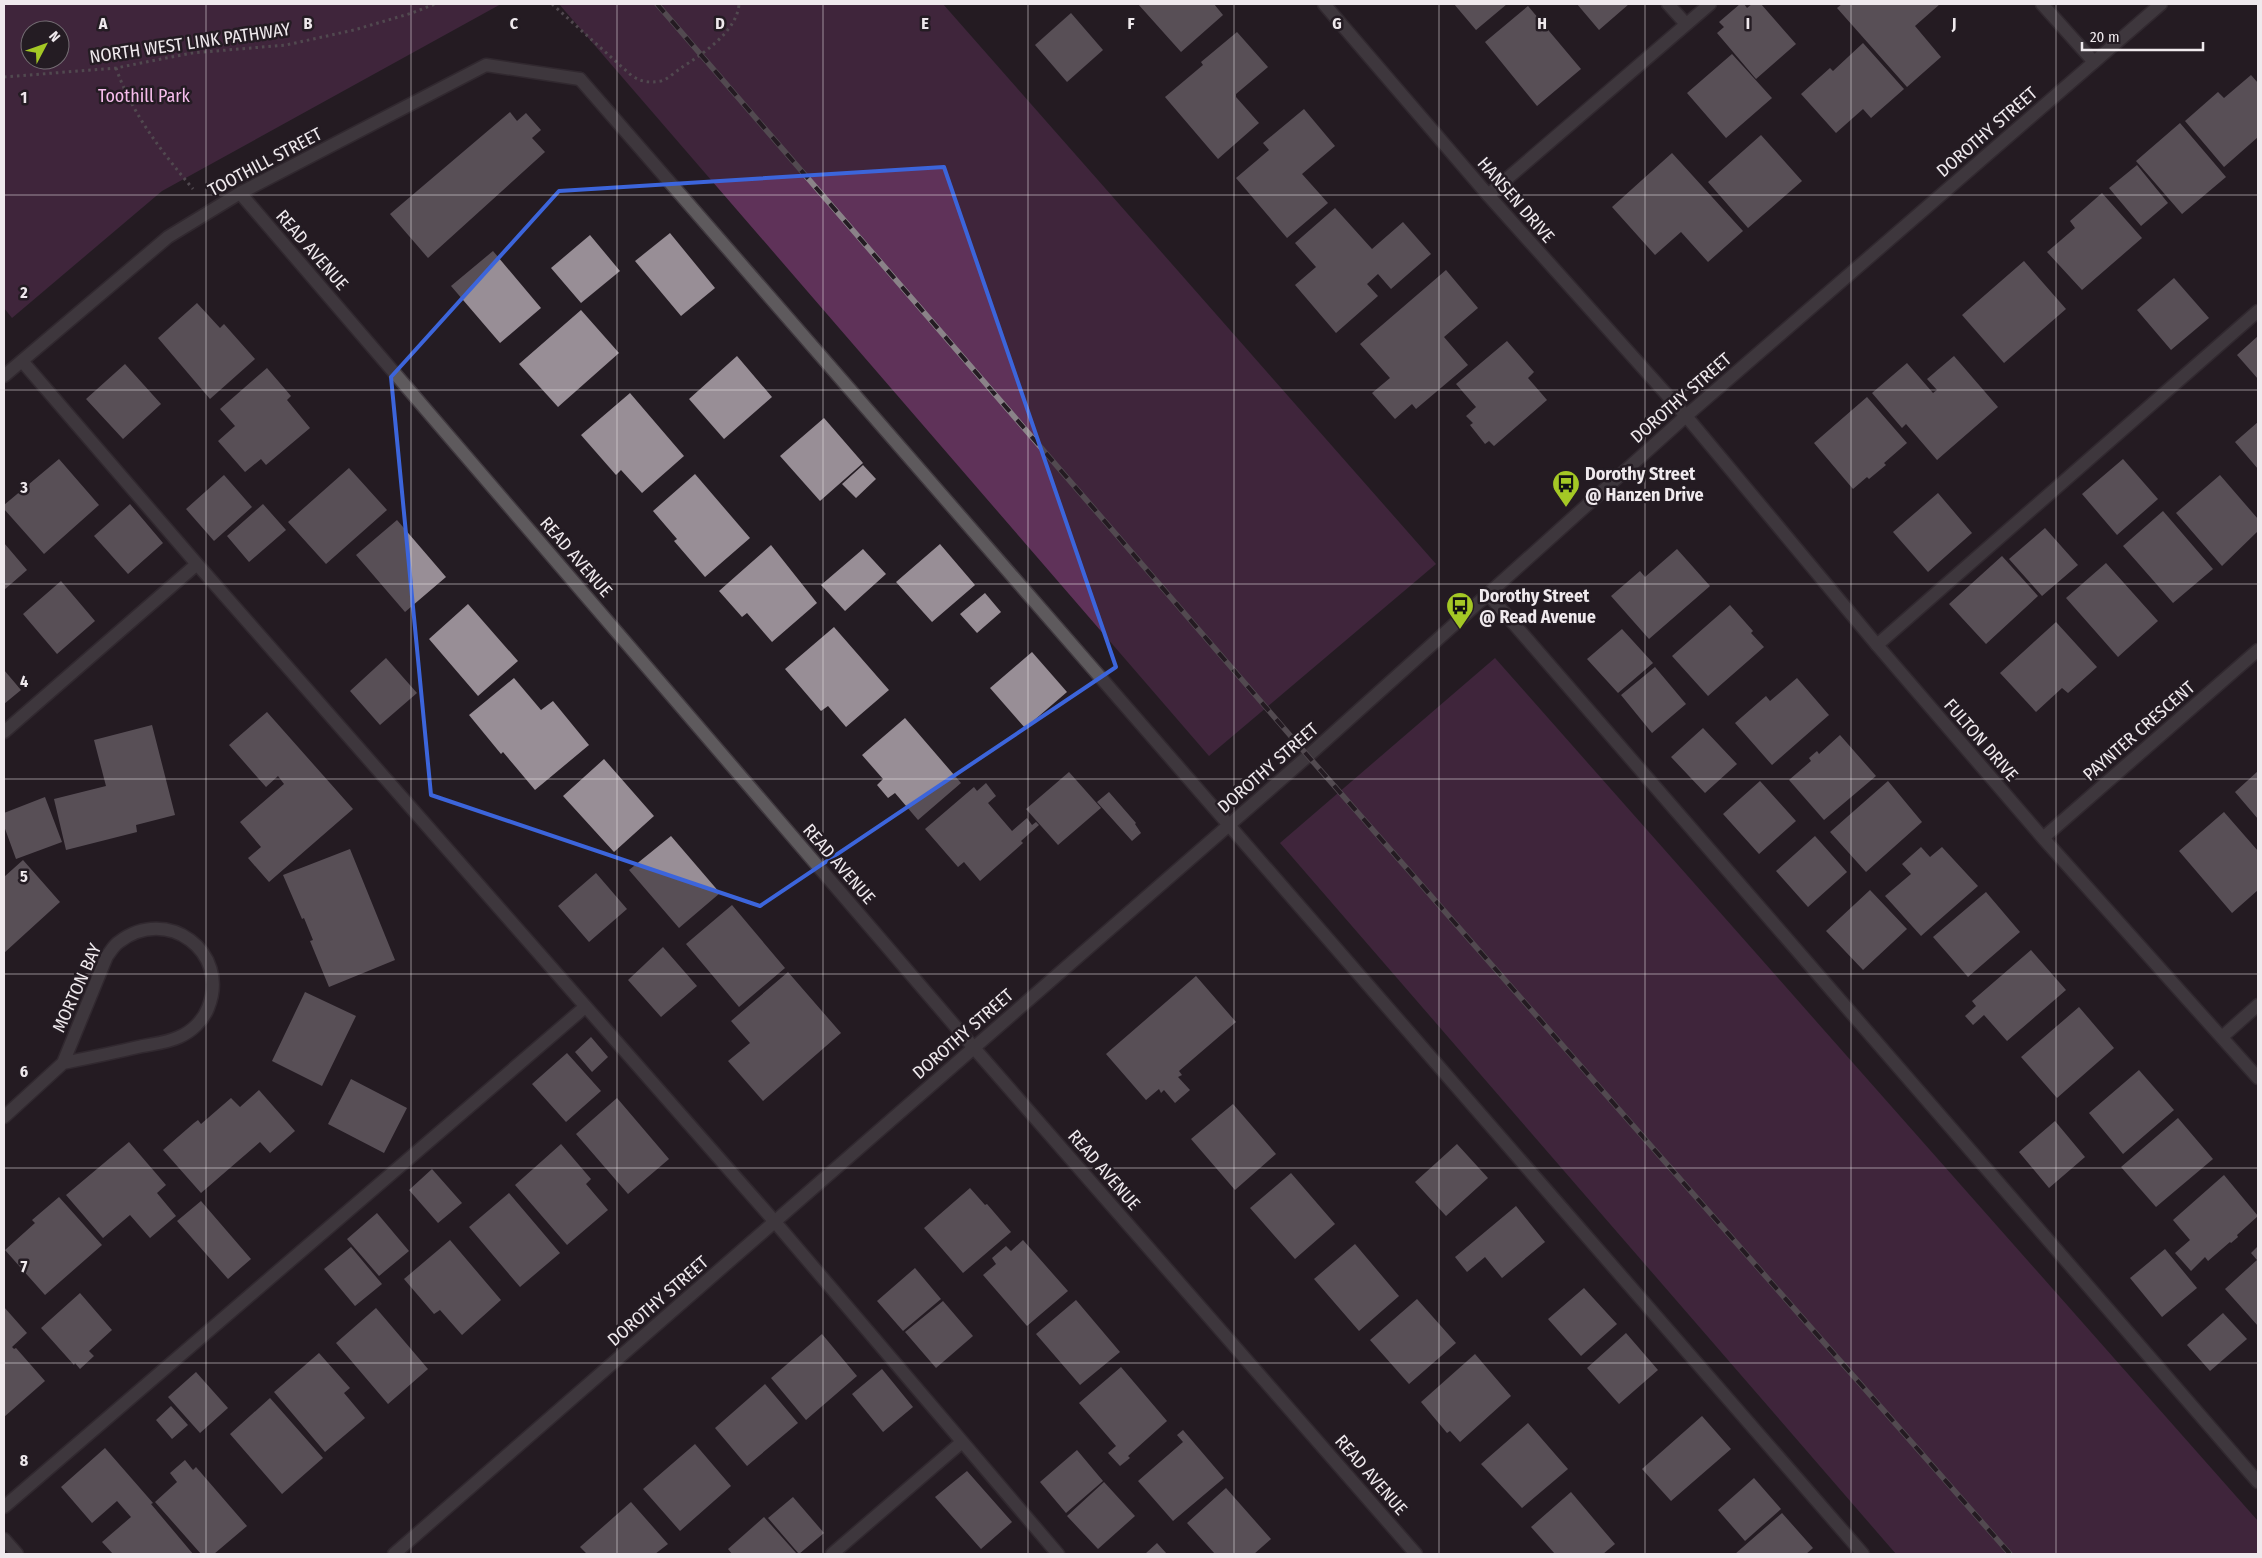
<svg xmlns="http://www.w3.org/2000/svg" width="2262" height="1558" viewBox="0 0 2262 1558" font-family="'Fira Sans Condensed',sans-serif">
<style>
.green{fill:#5f3259;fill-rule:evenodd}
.building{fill:#988e96}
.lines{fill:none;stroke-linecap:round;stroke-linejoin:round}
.service-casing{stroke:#40393f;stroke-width:15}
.minor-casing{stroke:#40393f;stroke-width:15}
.tertiary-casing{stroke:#40393f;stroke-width:15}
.path{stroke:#878086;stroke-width:3;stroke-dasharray:2.5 4;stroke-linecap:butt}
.service{stroke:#5e5a5d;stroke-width:12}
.minor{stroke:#5e5a5d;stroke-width:12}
.tertiary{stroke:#5e5a5d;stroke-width:12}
.rail-casing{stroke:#8a8388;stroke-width:5.5}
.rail{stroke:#241c23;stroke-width:4;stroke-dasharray:11;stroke-linecap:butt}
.marked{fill:none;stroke:#3c65db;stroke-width:4;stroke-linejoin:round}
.grid{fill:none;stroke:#efe9ed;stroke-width:1;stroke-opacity:0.55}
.labels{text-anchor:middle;stroke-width:5;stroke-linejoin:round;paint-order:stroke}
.street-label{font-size:18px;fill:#efe9ed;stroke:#241c23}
.park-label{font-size:18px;fill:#f6bdec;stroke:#241c23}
.poi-label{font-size:18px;font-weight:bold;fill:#efe9ed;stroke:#241c23;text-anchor:start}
.grid-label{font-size:16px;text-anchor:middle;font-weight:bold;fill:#efe9ed;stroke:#241c23;stroke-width:5;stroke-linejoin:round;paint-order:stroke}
</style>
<rect width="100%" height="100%" fill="#241c23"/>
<path class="green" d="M 4,4 L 501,4 L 162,191 L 12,318 L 4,308 ZM 30,30 L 60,30 L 60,60 L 30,60 Z
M 559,4 L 943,4 L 1436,564 L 1209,756 Z
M 1495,658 L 2258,1521 L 2258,1554 L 1896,1554 L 1280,843 Z"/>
<path class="building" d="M 1138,4 L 1214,4 L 1223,15 L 1181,52 Z
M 1454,4 L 1507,4 L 1476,30 Z
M 1577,4 L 1629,4 L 1599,30 Z
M 1740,4 L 1744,4 L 1747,8 L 1752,4 L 1761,4 L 1796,44 L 1756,79 L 1717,33 L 1724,27 L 1719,22 Z
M 1842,4 L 1940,4 L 1915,26 L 1941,57 L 1907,87 L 1837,8 Z
M 1528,6 L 1581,69 L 1537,106 L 1485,42 Z
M 1071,13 L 1103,50 L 1067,82 L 1035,45 Z
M 1237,32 L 1268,67 L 1236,94 L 1236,97 L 1259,123 L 1218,159 L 1165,97 L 1203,65 L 1201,62 Z
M 1863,43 L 1904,89 L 1871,118 L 1863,109 L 1836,133 L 1801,94 L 1830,68 L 1833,71 Z
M 1732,54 L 1772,98 L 1726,138 L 1687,93 Z
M 2251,75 L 2258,83 L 2258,137 L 2224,167 L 2185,121 L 2218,92 L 2224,98 Z
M 1304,109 L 1335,146 L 1302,174 L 1328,203 L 1287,238 L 1236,178 L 1269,150 L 1263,143 Z
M 510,112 L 517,121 L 526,113 L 541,130 L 532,138 L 545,152 L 428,258 L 390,214 Z
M 2180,123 L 2226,177 L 2182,214 L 2136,161 Z
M 1761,135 L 1802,181 L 1748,228 L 1708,182 Z
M 1672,153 L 1743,231 L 1708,262 L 1681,232 L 1655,255 L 1612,207 Z
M 2137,165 L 2168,203 L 2141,226 L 2109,188 Z
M 2102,193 L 2142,238 L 2082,290 L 2047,252 L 2075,228 L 2070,221 Z
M 1335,208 L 1372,249 L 1403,222 L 1431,254 L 1391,289 L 1378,274 L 1367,284 L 1378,296 L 1336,333 L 1295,285 L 1316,267 L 1295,243 Z
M 670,233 L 715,288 L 681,316 L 635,261 Z
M 590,235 L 620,271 L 581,303 L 551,268 Z
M 493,251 L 541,308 L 500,343 L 451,286 Z
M 2024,261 L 2066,309 L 2004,363 L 1962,315 Z
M 1446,270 L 1478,308 L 1444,337 L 1468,365 L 1416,409 L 1412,404 L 1395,419 L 1372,393 L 1390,378 L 1360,344 Z
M 2174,278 L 2209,318 L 2171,350 L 2137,310 Z
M 197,303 L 220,328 L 224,324 L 255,359 L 210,399 L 158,338 Z
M 581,310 L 619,353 L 558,407 L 519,364 Z
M 2258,336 L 2258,379 L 2237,355 Z
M 1507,341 L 1534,372 L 1528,378 L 1547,400 L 1494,446 L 1489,441 L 1485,444 L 1470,425 L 1473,423 L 1466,416 L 1476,407 L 1456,384 Z
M 737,356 L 772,397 L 724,439 L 689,399 Z
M 1954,356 L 1998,407 L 1937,460 L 1906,424 L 1902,428 L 1872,393 L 1907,363 L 1933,393 L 1937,390 L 1927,379 Z
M 125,364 L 161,404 L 123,439 L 86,399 Z
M 267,368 L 291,396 L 287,400 L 310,428 L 266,465 L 261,459 L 245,472 L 218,441 L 235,426 L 220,409 Z
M 630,393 L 684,456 L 642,493 L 621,470 L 616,475 L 581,435 Z
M 1867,397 L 1907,443 L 1884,463 L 1886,465 L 1869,479 L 1867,477 L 1853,489 L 1814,443 Z
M 824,418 L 863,463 L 820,501 L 780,456 Z
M 2258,422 L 2258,469 L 2235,442 Z
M 59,459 L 99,505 L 44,554 L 4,509 L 4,505 Z
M 2123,459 L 2158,499 L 2117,535 L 2082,494 Z
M 863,465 L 876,479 L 856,498 L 842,484 Z
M 349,468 L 387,510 L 326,564 L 288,522 Z
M 695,474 L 750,538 L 705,577 L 674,541 L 677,539 L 653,511 Z
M 224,475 L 252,507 L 214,541 L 186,509 Z
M 2220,475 L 2258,519 L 2258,531 L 2222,566 L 2176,513 Z
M 1938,493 L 1972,533 L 1928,572 L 1893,532 Z
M 130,504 L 163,543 L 128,574 L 94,536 Z
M 263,504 L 286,530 L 249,562 L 227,536 Z
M 2163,511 L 2213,569 L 2173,603 L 2123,546 Z
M 397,520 L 446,577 L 405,612 L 356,555 Z
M 2045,528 L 2078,565 L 2042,596 L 2009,559 Z
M 4,543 L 27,570 L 4,590 Z
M 940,544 L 975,585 L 932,622 L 896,582 Z
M 771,545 L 817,603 L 772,642 L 747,613 L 742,617 L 719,591 Z
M 863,549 L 886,574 L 845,611 L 821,585 Z
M 1677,549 L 1710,586 L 1649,639 L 1611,596 L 1640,571 L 1645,577 Z
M 2002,556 L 2038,596 L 1986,644 L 1949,604 Z
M 2106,563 L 2158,621 L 2118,657 L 2066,598 Z
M 61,581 L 95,621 L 57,654 L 23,614 Z
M 985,593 L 1001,612 L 977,633 L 960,614 Z
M 468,604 L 518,661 L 478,696 L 429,639 Z
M 1730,605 L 1753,631 L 1751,633 L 1764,647 L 1708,696 L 1672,656 Z
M 2056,622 L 2097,667 L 2068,693 L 2062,688 L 2036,712 L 2000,673 Z
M 834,627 L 889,690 L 846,727 L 828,706 L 821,711 L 785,669 Z
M 1622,629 L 1653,663 L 1618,693 L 1587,659 Z
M 1032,652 L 1067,692 L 1025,728 L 990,688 Z
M 386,658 L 417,693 L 380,725 L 350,691 Z
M 1655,667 L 1686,704 L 1652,733 L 1621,695 Z
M 4,670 L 21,690 L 4,704 Z
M 514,678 L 541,710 L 553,701 L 589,745 L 535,790 L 503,752 L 501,754 L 469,715 Z
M 1797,678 L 1829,715 L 1772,765 L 1735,723 L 1766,696 L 1770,701 Z
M 267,712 L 353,809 L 269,882 L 248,858 L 261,847 L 240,822 L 284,784 L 278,776 L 266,787 L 229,745 Z
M 905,718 L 961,783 L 918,820 L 895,793 L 888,798 L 877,785 L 883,779 L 862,755 Z
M 152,725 L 175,815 L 136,825 L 137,832 L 66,850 L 54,799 L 106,786 L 94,740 Z
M 1703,728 L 1737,764 L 1705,793 L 1671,757 Z
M 1840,735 L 1876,776 L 1824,820 L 1789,780 L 1811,761 L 1809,758 L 1817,751 L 1819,754 Z
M 604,759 L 654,816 L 614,852 L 563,796 Z
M 2258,771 L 2258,819 L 2235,792 Z
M 1069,772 L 1101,808 L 1058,845 L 1026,809 Z
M 1760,781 L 1796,821 L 1759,854 L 1723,814 Z
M 1888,781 L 1922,822 L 1866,872 L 1830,832 Z
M 986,783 L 996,796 L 988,803 L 1012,831 L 1027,818 L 1032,825 L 1036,822 L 1039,825 L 1021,841 L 1023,843 L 980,881 L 964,862 L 958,867 L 925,829 L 974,787 L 977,791 Z
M 1109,792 L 1136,823 L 1135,824 L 1141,833 L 1132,841 L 1097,802 Z
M 45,797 L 62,842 L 16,859 L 4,826 L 4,813 Z
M 2224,812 L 2258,851 L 2258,890 L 2232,913 L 2179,851 Z
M 671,836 L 720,893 L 679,928 L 629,870 Z
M 1815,836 L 1847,872 L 1808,907 L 1776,871 Z
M 1921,847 L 1930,857 L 1942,847 L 1978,886 L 1921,936 L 1885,896 L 1911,874 L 1902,864 Z
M 350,849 L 395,960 L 329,987 L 310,941 L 313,940 L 304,918 L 302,919 L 283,875 Z
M 23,860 L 60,902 L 4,953 L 4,877 Z
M 596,873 L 627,909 L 589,942 L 558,906 Z
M 1870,890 L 1907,929 L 1863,970 L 1826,931 Z
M 1986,892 L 2020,932 L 1968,977 L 1933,937 Z
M 732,905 L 785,968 L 739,1007 L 686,944 Z
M 663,947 L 697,986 L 661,1017 L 628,980 Z
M 2031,950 L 2066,990 L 2007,1041 L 1984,1015 L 1973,1025 L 1965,1016 L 1976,1006 L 1972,1001 Z
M 788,972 L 841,1033 L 763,1101 L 728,1061 L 750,1043 L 731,1021 Z
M 1196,976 L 1236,1022 L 1179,1071 L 1182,1075 L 1178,1077 L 1190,1090 L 1175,1103 L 1164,1090 L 1161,1093 L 1159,1089 L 1146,1100 L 1106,1054 Z
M 305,992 L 356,1016 L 322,1086 L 272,1061 Z
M 2079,1007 L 2114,1048 L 2057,1098 L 2021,1057 Z
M 591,1037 L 608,1057 L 592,1072 L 575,1052 Z
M 567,1053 L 601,1091 L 566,1122 L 532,1084 Z
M 2139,1070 L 2174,1110 L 2123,1154 L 2089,1113 Z
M 351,1079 L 407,1108 L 384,1153 L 328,1124 Z
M 259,1090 L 295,1131 L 270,1153 L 260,1142 L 201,1193 L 163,1150 L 194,1123 L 198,1120 L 201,1124 L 231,1098 L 240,1107 Z
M 617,1098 L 669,1159 L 628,1194 L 576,1134 Z
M 1233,1104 L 1276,1154 L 1235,1190 L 1191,1139 Z
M 2178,1118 L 2213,1159 L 2156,1207 L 2121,1167 Z
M 2055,1121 L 2085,1157 L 2049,1188 L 2019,1152 Z
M 129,1142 L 166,1185 L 157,1193 L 176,1216 L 150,1238 L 130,1215 L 103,1238 L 66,1195 Z
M 561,1144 L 591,1179 L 586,1184 L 608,1210 L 567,1245 L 515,1185 Z
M 1457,1144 L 1488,1178 L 1446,1216 L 1415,1182 Z
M 432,1169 L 462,1203 L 438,1223 L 409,1190 Z
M 1291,1173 L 1335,1224 L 1295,1259 L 1250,1208 Z
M 2224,1175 L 2258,1216 L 2237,1235 L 2238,1237 L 2231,1243 L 2230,1242 L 2208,1261 L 2205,1257 L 2191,1271 L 2175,1253 L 2190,1240 L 2173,1220 Z
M 970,1188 L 985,1205 L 987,1204 L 1011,1232 L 963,1273 L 924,1228 Z
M 509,1193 L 560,1253 L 520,1287 L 469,1227 Z
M 59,1197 L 102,1245 L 45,1295 L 5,1250 L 35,1223 L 32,1220 Z
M 201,1201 L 251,1259 L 228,1279 L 177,1221 Z
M 1516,1206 L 1545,1242 L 1502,1278 L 1485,1257 L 1467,1272 L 1455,1257 Z
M 377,1213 L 409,1251 L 379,1276 L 347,1239 Z
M 450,1240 L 501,1300 L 462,1335 L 440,1310 L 434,1314 L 404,1279 Z
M 1023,1240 L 1068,1291 L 1027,1326 L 983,1275 L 996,1264 L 992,1258 L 1006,1246 L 1011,1251 Z
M 1355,1244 L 1399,1296 L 1359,1331 L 1314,1279 Z
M 2258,1246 L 2258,1326 L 2225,1289 L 2257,1260 L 2251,1253 Z
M 351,1247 L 382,1284 L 355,1306 L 324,1269 Z
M 2165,1249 L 2197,1288 L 2162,1317 L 2130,1278 Z
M 915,1268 L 941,1299 L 903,1331 L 877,1301 Z
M 1584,1288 L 1617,1324 L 1581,1356 L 1548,1319 Z
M 80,1293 L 112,1330 L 89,1351 L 94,1356 L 80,1369 L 75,1363 L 74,1365 L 41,1328 Z
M 1417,1299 L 1456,1343 L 1409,1384 L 1370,1340 Z
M 1076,1300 L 1120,1352 L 1080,1385 L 1036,1334 Z
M 943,1301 L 973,1336 L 936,1368 L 905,1332 Z
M 4,1307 L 27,1333 L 12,1347 L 14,1349 L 16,1348 L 45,1381 L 4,1417 Z
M 376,1308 L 428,1369 L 388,1404 L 336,1343 Z
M 2223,1313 L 2247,1339 L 2210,1371 L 2187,1345 Z
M 1626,1333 L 1658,1370 L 1619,1404 L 1587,1368 Z
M 822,1334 L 857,1376 L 806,1420 L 771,1378 Z
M 319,1353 L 350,1388 L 344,1393 L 365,1418 L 325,1452 L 274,1392 Z
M 1475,1354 L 1511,1396 L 1460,1442 L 1450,1431 L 1447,1433 L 1421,1402 Z
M 1121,1367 L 1167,1421 L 1128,1456 L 1130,1458 L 1120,1466 L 1108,1453 L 1116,1446 L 1079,1403 Z
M 882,1369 L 913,1407 L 883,1432 L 852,1394 Z
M 196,1372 L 228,1408 L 200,1433 L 168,1397 Z
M 765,1384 L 798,1423 L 747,1466 L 715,1428 Z
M 270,1398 L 323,1458 L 282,1494 L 230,1434 Z
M 171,1406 L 188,1425 L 172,1439 L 156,1420 Z
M 1702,1416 L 1731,1449 L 1671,1501 L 1642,1469 Z
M 1528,1423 L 1568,1469 L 1522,1508 L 1481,1464 Z
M 1183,1430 L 1224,1478 L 1173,1521 L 1138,1481 L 1183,1442 L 1177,1435 Z
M 695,1444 L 731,1486 L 680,1531 L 643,1489 Z
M 105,1448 L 153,1503 L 151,1504 L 193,1554 L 113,1554 L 102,1542 L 131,1517 L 117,1501 L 92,1523 L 61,1487 Z
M 1077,1450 L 1103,1481 L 1066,1513 L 1040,1482 Z
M 185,1460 L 193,1470 L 196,1467 L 247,1526 L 214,1554 L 201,1554 L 155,1502 L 177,1482 L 170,1473 Z
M 967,1471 L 1012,1522 L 981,1549 L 935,1497 Z
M 1754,1478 L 1781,1509 L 1745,1541 L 1718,1510 Z
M 1104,1482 L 1135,1516 L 1098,1549 L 1067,1516 Z
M 1226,1488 L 1271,1539 L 1254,1554 L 1215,1554 L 1187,1523 Z
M 1571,1492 L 1615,1544 L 1603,1554 L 1555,1554 L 1531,1527 Z
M 793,1497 L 824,1533 L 799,1554 L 768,1518 Z
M 631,1502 L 668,1544 L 655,1554 L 587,1554 L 580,1547 Z
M 1782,1513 L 1813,1548 L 1806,1554 L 1735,1554 Z
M 764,1517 L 797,1554 L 732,1554 L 728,1549 Z
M 1157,1543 L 1167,1554 L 1145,1554 Z"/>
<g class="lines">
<defs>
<path id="service" d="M 1668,4 L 1686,24
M 580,79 L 1863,1554
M 1488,195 L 1710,4
M 22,361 L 197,564 L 775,1222 L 1058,1554
M 1488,594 L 2258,1482
M 1877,645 L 2258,311
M 4,732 L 197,564
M 2222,1037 L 2258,1005
M 4,1507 L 585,1007
M 832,1554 L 962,1442"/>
<path id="minor" d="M 1324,4 L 1488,195 L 1686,416 L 1877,645 L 2043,838 L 2258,1078
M 2042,4 L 2094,62
M 240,193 L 974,1048 L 1416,1554
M 4,376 L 168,237 L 240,193 L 486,65 L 580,79
M 2043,838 L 2258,650
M 4,1117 L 63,1063 L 107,956 C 111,951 114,945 119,942 C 167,905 231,952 208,1008 C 203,1021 191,1032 179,1037 C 167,1043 151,1044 138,1047 C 113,1053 88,1058 63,1063
M 4,1539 L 17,1554"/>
<path id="tertiary" d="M 394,1554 L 1308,756 L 1686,416 L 2161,4"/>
</defs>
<use href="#service" class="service-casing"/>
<use href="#minor" class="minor-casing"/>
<use href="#tertiary" class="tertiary-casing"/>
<path class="path" d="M 552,4 L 632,76 C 642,82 649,83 661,81 C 668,79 675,72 681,68 C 702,54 737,32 739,4
M 116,68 C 132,114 162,152 193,189
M 4,77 L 116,68 L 192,53 L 286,45 L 354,30 L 412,13 L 435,4"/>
<use href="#service" class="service"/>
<use href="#minor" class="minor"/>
<use href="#tertiary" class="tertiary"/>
<defs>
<path id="rail" d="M 657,4 L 1308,756 L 2010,1554"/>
</defs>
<use href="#rail" class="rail-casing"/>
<use href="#rail" class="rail"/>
</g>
<path d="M0 0H2262V1558H0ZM 944,167 L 1116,667 L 760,906 L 431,795 L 391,377 L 559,191 Z" fill="#241c23" fill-opacity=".55" fill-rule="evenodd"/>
<path class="marked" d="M 944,167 L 1116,667 L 760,906 L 431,795 L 391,377 L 559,191 Z"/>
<path class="grid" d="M 206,4 L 206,1554M 411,4 L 411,1554M 617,4 L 617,1554M 823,4 L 823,1554M 1028,4 L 1028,1554M 1234,4 L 1234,1554M 1439,4 L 1439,1554M 1645,4 L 1645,1554M 1851,4 L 1851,1554M 2056,4 L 2056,1554M 4,195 L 2258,195M 4,390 L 2258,390M 4,584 L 2258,584M 4,779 L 2258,779M 4,974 L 2258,974M 4,1168 L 2258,1168M 4,1363 L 2258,1363"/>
<defs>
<symbol id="bus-pin" viewBox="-11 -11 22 30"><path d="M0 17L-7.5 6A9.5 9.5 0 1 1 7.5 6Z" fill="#a4c825" stroke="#241c23"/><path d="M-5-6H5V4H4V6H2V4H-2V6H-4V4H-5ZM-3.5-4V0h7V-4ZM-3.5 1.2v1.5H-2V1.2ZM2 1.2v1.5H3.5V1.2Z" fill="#111"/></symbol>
</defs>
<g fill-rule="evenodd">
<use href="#bus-pin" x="1550" y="468" width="32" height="43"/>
<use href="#bus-pin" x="1444" y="590" width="32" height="43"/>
</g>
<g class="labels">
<g class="street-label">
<text transform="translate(190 43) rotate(-8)" y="6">NORTH WEST LINK PATHWAY</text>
<text transform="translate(1987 132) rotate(-41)" y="6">DOROTHY STREET</text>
<text transform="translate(265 162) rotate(-28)" y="6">TOOTHILL STREET</text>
<text transform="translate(1516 200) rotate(49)" y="6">HANSEN DRIVE</text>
<text transform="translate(312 250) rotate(49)" y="6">READ AVENUE</text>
<text transform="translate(1681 398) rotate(-41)" y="6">DOROTHY STREET</text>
<text transform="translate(576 557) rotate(49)" y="6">READ AVENUE</text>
<text transform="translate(2139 731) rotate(-41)" y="6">PAYNTER CRESCENT</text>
<text transform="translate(1981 740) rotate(49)" y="6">FULTON DRIVE</text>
<text transform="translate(1268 768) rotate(-41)" y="6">DOROTHY STREET</text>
<text transform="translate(839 864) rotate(49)" y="6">READ AVENUE</text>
<text transform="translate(77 988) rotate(-66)" y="6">MORTON BAY</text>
<text transform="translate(963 1034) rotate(-41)" y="6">DOROTHY STREET</text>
<text transform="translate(1104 1170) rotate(49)" y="6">READ AVENUE</text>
<text transform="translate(658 1301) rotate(-41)" y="6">DOROTHY STREET</text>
<text transform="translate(1371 1475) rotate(49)" y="6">READ AVENUE</text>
</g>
<g class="park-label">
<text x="144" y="102">Toothill Park</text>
</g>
<g class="poi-label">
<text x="1585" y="480">Dorothy Street<tspan x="1585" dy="21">@ Hanzen Drive</tspan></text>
<text x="1479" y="602">Dorothy Street<tspan x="1479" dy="21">@ Read Avenue</tspan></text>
</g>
</g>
<g class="grid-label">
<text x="103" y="29">A</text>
<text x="308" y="29">B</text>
<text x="514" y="29">C</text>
<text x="720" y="29">D</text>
<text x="925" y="29">E</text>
<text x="1131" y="29">F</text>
<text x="1337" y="29">G</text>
<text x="1542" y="29">H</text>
<text x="1748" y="29">I</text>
<text x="1954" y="29">J</text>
<text x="24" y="103">1</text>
<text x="24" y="298">2</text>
<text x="24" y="493">3</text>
<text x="24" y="687">4</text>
<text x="24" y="882">5</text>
<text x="24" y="1077">6</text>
<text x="24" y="1272">7</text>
<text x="24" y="1466">8</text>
</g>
<rect width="2262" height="1558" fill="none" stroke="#efe9ed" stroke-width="10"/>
<g transform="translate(45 45) rotate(49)"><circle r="24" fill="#241c23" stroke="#756e74"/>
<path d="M0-4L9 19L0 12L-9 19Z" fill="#a4c825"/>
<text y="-8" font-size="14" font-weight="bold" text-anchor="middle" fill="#efe9ed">N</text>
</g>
<path d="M2082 42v8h121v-8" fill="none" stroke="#efe9ed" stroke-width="2.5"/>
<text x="2090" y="42" font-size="15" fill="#efe9ed" stroke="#241c23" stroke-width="4" paint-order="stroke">20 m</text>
</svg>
